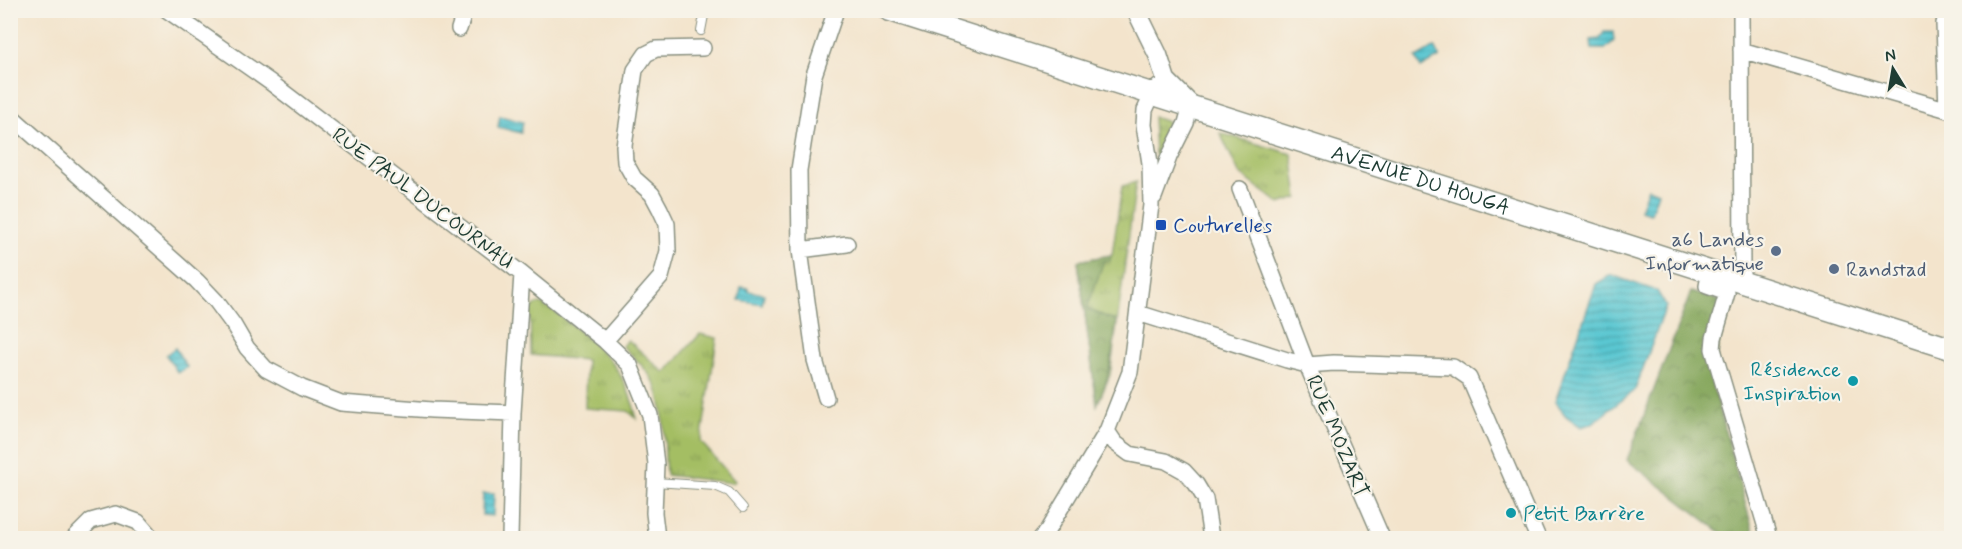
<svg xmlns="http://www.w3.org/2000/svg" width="1962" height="549" viewBox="0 0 1962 549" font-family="Mynerve,sans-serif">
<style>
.grass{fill:url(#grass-tufts);stroke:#627e4c;stroke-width:1.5}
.forest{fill:url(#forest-crowns);stroke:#517147;stroke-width:1.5}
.water{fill:url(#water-rules);stroke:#3c8283;stroke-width:1.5}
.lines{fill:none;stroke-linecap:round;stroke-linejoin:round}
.service-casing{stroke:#899080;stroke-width:10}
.minor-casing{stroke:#899080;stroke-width:18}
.tertiary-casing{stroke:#899080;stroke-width:21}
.secondary-casing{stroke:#899080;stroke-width:24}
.service{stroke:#fff;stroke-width:8}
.minor{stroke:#fff;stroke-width:15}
.tertiary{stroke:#fff;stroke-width:18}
.secondary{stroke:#fff;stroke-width:21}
.transit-dot{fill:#1a4fb4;stroke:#f7f3e8;stroke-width:2}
.service-dot{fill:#5c6f8a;stroke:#f7f3e8;stroke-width:2}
.culture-dot{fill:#0f9aa8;stroke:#f7f3e8;stroke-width:2}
.labels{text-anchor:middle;stroke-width:4.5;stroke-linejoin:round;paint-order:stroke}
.street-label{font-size:21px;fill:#1f3d34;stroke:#f7f3e8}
.transit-label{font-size:21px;fill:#164399;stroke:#f7f3e8;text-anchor:start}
.service-label{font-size:21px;fill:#4e5e75;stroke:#f7f3e8;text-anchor:end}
.culture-label{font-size:21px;fill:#0d838f;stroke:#f7f3e8;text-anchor:end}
</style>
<defs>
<pattern id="grass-tufts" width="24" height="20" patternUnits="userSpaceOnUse" patternTransform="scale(1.5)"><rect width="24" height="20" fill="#a4be64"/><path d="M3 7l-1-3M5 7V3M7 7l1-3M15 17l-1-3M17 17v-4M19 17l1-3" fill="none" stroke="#859c53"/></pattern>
<pattern id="forest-crowns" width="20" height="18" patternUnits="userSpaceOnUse" patternTransform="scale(1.5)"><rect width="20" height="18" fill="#83a55a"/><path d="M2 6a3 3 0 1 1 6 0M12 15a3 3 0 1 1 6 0" fill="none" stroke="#6b884b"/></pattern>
<pattern id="water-rules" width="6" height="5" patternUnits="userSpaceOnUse" patternTransform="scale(1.5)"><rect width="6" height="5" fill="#5ac7d2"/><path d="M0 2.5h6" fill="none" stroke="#4aa3ab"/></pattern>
</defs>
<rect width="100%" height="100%" fill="#f7f3e8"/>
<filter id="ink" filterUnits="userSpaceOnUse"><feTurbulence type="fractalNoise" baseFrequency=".0167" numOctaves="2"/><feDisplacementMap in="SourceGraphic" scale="12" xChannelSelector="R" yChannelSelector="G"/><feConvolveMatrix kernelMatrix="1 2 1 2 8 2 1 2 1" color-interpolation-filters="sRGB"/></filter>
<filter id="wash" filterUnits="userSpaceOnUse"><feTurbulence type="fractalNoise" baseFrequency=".008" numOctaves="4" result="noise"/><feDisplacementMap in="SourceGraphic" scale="24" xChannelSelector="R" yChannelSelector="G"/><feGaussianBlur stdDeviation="1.35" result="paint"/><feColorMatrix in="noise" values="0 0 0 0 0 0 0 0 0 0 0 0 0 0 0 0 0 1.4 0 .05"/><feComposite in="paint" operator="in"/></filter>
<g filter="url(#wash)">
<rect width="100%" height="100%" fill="#f3e4cc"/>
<path class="grass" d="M 1153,117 L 1177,125 L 1163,157 L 1158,158 L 1155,154 Z
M 1220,133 L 1292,154 L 1298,198 L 1280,204 L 1239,173 Z
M 1136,182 L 1110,375 L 1097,405 L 1078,261 L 1112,255 L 1122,186 Z
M 537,304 L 547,305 C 569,324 602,346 618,371 C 627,386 633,402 637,419 L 628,411 L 585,408 L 586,360 L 531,355 L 530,309 Z
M 700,334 L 717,338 L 701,442 L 735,481 L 732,483 L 666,475 C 664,448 666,410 656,386 C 649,371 634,357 622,346 L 628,340 L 665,373 Z"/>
<path class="forest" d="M 1111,255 L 1110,261 L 1104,260 L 1087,309 L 1117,321 C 1113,350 1110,378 1097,405 L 1078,261 Z
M 1691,292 L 1725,302 L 1712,384 L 1755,538 L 1728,538 L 1627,460 Z"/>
<path class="water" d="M 1604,32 L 1613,32 L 1614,41 L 1605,49 L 1592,49 L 1591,40 L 1600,39 Z
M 1435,47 L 1440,57 L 1421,68 L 1416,58 Z
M 500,116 L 523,122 L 521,133 L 498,127 Z
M 1648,188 L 1658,192 L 1651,213 L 1640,210 Z
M 1611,275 L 1657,291 L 1666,306 L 1635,390 L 1591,424 L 1581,427 L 1566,416 L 1555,402 L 1596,284 Z
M 741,287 L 748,288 L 748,291 L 764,294 L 762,304 L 739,300 Z
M 175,348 L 187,367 L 178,373 L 166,355 Z
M 483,494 L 494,494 L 493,516 L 482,515 Z"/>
</g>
<g filter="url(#ink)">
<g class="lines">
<defs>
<path id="service" d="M 701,31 L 705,10
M 655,482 L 715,486 L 729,492 L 743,508"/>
<path id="minor" d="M 167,10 L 270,82 L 522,274 L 513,413 L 510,538
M 1741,10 L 1742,282
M 459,29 L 465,10
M 1741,50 L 1952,111
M 1947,110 L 1944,23 L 1952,14
M 10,115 L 197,281 L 216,301 L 233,324 L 247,348 L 266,369 L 302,388 L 341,403 L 432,410 L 513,413
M 1240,189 L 1307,365 L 1334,363 L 1453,367 L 1469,378 L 1538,538
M 1154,197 L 1169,157 L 1186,123 L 1191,105
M 800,250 L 847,244
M 1710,271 L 1707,286 L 1727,293 L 1714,338 L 1713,349 L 1769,538
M 522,274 L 605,341 L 630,365 L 650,415 L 656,464 L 654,513 L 657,538
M 1138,313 L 1287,360 L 1307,365 L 1382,538
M 605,341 L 661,277 L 668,251 L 667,224 L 660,209 L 652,194 L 634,178 L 625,162 L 624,146 L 635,70 L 646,54 L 656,49 L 703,48
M 826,398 L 815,360 L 800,250 L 799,170 L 814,75 L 836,10
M 1107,431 L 1115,443 L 1130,454 L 1166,461 L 1184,471 L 1196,484 L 1205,499 L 1211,538
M 74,538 L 91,521 L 116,514 L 138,522 L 152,538
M 1041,538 L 1047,531 L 1107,431 L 1130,372 L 1151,205 L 1150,163 L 1144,125 L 1145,110 L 1153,93 L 1158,87"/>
<path id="tertiary" d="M 1136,10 L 1158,55 L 1166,80 L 1191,105"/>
<g id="secondary">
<path id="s1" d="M 889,10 L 1952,349"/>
</g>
</defs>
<use href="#service" class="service-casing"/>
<use href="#minor" class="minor-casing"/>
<use href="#tertiary" class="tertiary-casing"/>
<use href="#secondary" class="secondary-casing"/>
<use href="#service" class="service"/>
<use href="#minor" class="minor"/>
<use href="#tertiary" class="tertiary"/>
<use href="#secondary" class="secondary"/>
</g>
</g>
<rect class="transit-dot" x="1155" y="219" width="12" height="12" rx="3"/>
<g class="service-dot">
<circle cx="1776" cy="251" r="6"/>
<circle cx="1834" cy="269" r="6"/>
</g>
<g class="culture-dot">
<circle cx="1853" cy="381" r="6"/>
<circle cx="1511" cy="513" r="6"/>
</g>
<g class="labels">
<g class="street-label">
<text dy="7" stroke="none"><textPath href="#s1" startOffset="558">AVENUE DU HOUGA</textPath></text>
<text transform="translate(423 198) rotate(37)" y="7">RUE PAUL DUCOURNAU</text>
<text transform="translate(1338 436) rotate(67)" y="7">RUE MOZART</text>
</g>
<g class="transit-label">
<text x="1173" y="232">Couturelles</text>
</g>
<g class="service-label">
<text x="1764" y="246">a6 Landes<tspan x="1764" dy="24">Informatique</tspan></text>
<text x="1846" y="276" text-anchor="start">Randstad</text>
</g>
<g class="culture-label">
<text x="1841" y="376">Résidence<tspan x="1841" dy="24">Inspiration</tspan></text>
<text x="1523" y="520" text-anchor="start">Petit Barrère</text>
</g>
</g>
<rect width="1962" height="549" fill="none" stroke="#f7f3e8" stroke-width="36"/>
<g transform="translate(1893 69) rotate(349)" stroke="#f7f3e8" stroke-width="4.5" paint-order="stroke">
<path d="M0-4.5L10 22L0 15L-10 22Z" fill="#1f3d34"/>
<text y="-9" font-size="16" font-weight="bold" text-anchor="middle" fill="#1f3d34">N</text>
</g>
</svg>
